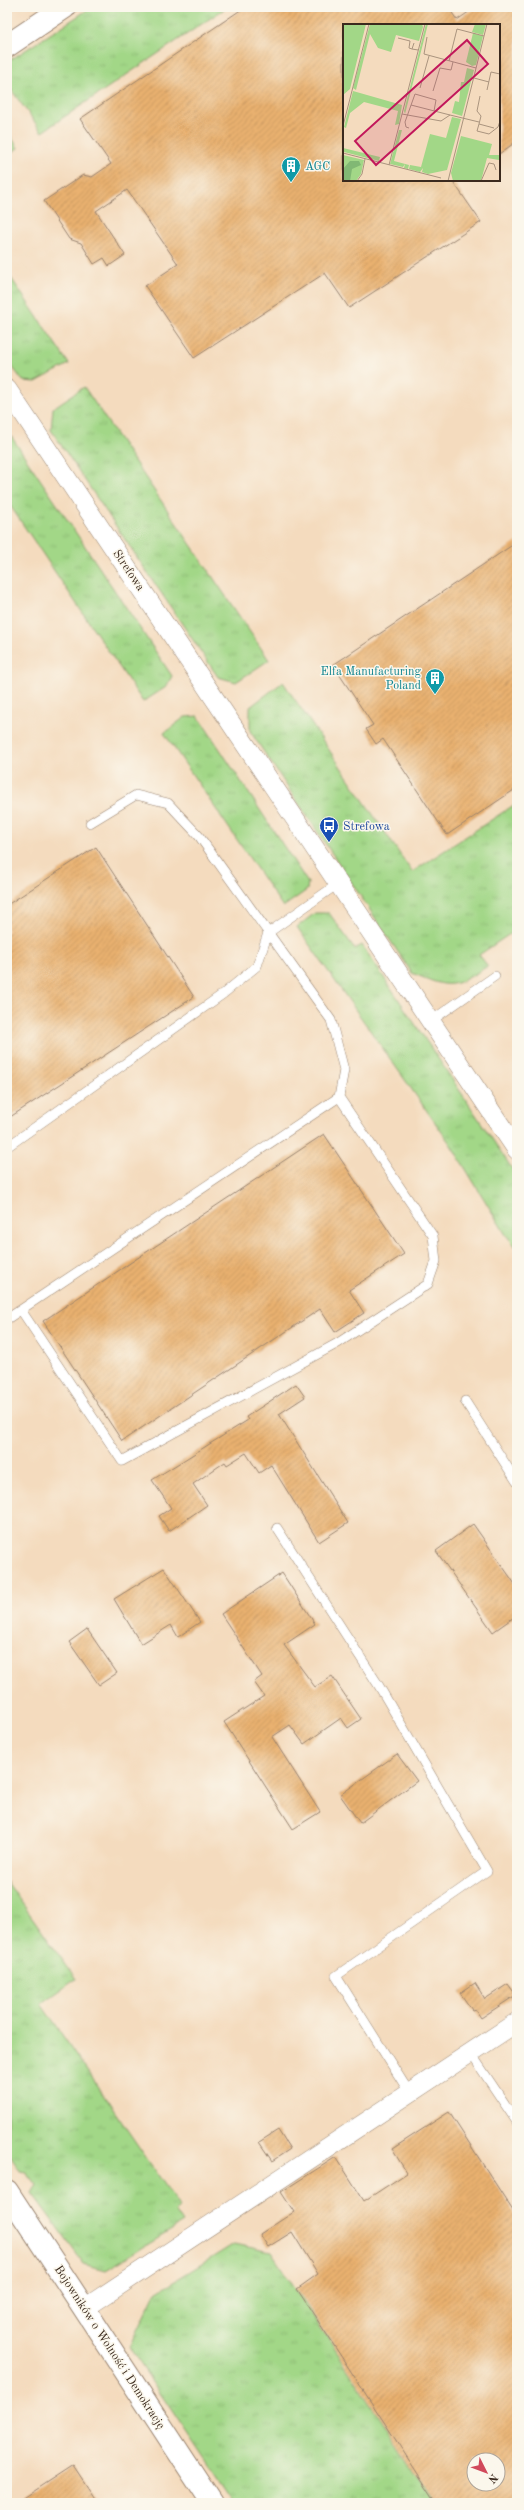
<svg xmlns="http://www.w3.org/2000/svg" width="524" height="2510" viewBox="0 0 524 2510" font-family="'Old Standard TT',serif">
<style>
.grass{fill:url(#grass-tufts);stroke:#6e8052}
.building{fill:url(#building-hatch);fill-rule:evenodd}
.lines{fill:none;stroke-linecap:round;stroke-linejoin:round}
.service-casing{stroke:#98826e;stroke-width:10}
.minor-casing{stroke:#98826e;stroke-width:20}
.tertiary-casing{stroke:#98826e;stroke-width:24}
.secondary-casing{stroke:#98826e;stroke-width:24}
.service{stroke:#fff;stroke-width:9}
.minor{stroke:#fff;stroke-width:19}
.tertiary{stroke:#fff;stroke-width:22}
.secondary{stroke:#fff;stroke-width:22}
.labels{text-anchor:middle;stroke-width:3;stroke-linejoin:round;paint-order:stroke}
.culture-label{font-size:12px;fill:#0d838f;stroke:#fbf7ec;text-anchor:start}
.street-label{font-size:12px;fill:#3b2a1e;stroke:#fbf7ec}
.transit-label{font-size:12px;fill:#164399;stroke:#fbf7ec;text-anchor:start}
.inset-road{fill:none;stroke:#aa947e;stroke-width:1}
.view{fill:#c2185b;fill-opacity:0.15;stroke:#c2185b;stroke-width:2}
.inset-edge{fill:none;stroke:#3b2a1e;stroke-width:2}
</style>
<defs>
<pattern id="grass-tufts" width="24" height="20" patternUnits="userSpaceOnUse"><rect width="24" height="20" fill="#a2d787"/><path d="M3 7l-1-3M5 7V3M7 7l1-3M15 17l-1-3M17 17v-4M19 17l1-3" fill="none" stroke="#8cb974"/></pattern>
<pattern id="building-hatch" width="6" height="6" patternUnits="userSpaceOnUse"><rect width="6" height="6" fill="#e9b170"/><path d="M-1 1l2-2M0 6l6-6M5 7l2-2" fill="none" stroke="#be905b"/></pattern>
</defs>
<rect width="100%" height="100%" fill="#fbf7ec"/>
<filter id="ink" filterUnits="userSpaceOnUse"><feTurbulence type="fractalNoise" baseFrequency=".025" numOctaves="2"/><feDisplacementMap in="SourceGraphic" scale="8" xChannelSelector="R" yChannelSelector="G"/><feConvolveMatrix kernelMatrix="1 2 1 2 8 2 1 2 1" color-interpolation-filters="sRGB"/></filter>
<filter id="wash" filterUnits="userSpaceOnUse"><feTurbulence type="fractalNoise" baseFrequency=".012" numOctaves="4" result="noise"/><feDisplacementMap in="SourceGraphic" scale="16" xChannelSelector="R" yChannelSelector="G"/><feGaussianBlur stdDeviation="0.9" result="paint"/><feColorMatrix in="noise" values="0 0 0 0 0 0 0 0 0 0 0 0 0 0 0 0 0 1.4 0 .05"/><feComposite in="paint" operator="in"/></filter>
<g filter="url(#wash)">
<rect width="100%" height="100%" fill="#f4dbbe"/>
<path class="grass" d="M 92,7 L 227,7 L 42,132 L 7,84 L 7,62 Z
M 7,130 L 18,148 L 7,155 Z
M 7,272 L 69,364 L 36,382 L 23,381 L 7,360 Z
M 84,387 L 269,660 L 236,682 L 218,677 L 51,430 L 53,408 Z
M 7,430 L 172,676 L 166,687 L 143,702 L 7,501 Z
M 283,682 L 412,872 L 517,803 L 517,929 L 479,955 L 488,966 C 452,988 452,990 412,973 L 250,731 L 250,707 Z
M 198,716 L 308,883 L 307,890 L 283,907 L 164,733 L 185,717 Z
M 315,913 L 329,913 L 355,949 L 362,945 L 517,1176 L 517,1248 L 506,1235 L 451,1145 L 297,927 Z
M 7,1882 L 76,1979 L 41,2004 L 180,2207 L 175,2211 L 183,2223 L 106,2270 L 84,2264 L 32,2193 L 37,2185 L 27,2172 L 20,2171 L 7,2151 Z
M 234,2244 L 271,2252 L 436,2503 L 234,2503 L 129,2347 L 155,2293 Z"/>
<g id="blocks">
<path class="building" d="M 245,7 L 448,7 L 457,20 L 476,7 L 517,7 L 517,141 L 499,154 L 499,25 L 344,25 L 344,180 L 452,180 L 481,222 L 349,308 L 325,273 L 194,358 L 145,286 L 178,264 L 127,190 L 96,211 L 125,255 L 109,266 L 104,258 L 94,264 L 81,243 L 69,239 L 44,201 L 83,175 L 92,177 L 111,164 L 80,119 Z
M 517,542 L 517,788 L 447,835 L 383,739 L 376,744 L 366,729 L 373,725 L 333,665 Z
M 96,847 L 194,997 L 7,1119 L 7,905 Z
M 324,1134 L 404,1254 L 349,1290 L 364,1313 L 335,1332 L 320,1309 L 122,1441 L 43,1321 Z
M 296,1384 L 305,1397 L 279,1414 L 348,1523 L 319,1542 L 271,1465 L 259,1473 L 246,1453 L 227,1465 L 225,1462 L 193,1484 L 207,1505 L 169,1531 L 159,1516 L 171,1508 L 152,1480 L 248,1420 L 246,1417 Z
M 473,1524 L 517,1587 L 517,1615 L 493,1632 L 436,1551 Z
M 164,1568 L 200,1622 L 178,1637 L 171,1625 L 141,1644 L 114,1599 Z
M 282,1573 L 315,1624 L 284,1645 L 315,1687 L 332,1676 L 361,1719 L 348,1728 L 341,1718 L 304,1744 L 290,1725 L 272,1737 L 320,1812 L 293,1829 L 224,1722 L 264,1696 L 254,1682 L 262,1676 L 221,1614 Z
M 87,1629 L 117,1673 L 99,1685 L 69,1642 Z
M 397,1754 L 417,1781 L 360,1823 L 340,1795 Z
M 475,1983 L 485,1999 L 508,1984 L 516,1995 L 481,2018 L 475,2009 L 472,2010 L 460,1993 Z
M 449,2112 L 517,2217 L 517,2503 L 437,2503 L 297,2289 L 318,2274 L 292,2232 L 268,2247 L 260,2234 L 294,2212 L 281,2192 L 336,2157 L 364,2201 L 407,2173 L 392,2149 ZM 474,2460 L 498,2460 L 498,2484 L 474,2484 Z
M 278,2130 L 290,2149 L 272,2161 L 259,2142 Z
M 73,2465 L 98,2503 L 15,2503 Z"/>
</g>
</g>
<g filter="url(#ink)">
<use href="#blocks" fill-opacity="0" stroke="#98826e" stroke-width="1"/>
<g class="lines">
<defs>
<path id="service" d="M 431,1021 L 495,976
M 7,1147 L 223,994 L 257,966 L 268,933 L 339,883
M 21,1310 L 122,1461 L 338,1343 L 428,1284 L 436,1261 L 433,1236 L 339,1097 L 344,1070 L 331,1020 L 199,836 L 168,803 L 136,795 L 90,823
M 7,1319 L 339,1097
M 465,1401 L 517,1482
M 277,1528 L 379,1686 L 487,1871 L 336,1976 L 409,2092
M 470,2052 L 517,2122"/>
<path id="minor" d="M 7,389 L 517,1150
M 85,2308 L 517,2022"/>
<path id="tertiary" d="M 7,46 L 65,7"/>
<path id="secondary" d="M 7,2191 L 212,2503"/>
</defs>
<use href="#service" class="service-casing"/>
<use href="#minor" class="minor-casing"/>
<use href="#tertiary" class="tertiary-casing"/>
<use href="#secondary" class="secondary-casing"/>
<use href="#service" class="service"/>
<use href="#minor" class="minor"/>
<use href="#tertiary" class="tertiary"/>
<use href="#secondary" class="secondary"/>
</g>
</g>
<defs>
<symbol id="building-pin" viewBox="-11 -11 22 30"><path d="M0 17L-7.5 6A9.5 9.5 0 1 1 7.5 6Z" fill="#0f9aa8" stroke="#fbf7ec"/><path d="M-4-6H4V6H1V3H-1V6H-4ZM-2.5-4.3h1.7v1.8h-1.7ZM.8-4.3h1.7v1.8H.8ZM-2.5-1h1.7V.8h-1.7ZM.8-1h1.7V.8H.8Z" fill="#fff"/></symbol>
<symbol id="bus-pin" viewBox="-11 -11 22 30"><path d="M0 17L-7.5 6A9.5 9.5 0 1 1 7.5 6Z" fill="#1a4fb4" stroke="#fbf7ec"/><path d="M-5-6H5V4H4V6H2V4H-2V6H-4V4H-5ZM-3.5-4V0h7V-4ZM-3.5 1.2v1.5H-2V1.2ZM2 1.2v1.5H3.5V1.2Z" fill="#fff"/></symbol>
</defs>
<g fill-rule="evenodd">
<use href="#building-pin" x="280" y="155" width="22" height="30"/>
<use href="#building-pin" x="424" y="667" width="22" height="30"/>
<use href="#bus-pin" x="318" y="815" width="22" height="30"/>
</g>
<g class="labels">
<g class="culture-label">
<text x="305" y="170">AGC</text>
<text x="421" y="675" text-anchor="end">Elfa Manufacturing<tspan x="421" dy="14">Poland</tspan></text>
</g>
<g class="street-label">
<text transform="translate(129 570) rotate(56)" y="4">Strefowa</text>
<text transform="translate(110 2347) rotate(57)" y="4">Bojowników o Wolność i Demokrację</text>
</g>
<g class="transit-label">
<text x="343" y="830">Strefowa</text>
</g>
</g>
<g transform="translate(343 24)">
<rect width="157" height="157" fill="#f4dbbe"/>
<path d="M 0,0 L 23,0 L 7,65 L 0,71 ZM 27,0 L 79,0 L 80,3 L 76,17 L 53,11 L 48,28 L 35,24 L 27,10 L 13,66 L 10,64 ZM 83,0 L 85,0 L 62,90 L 61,87 ZM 132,0 L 143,0 L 140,11 L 129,8 ZM 130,9 L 140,12 L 133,41 L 129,42 L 123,38 ZM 124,44 L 131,46 L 119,92 L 109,89 L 112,77 L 116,78 L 118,58 L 121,58 ZM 10,67 L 59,81 L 56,100 L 52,101 L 55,87 L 21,78 L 7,89 L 3,104 L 1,103 ZM 109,93 L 118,95 L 104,146 L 85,150 L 79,148 L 80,144 L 77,148 L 66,145 L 67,141 L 78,143 L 87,110 L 103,114 ZM 56,106 L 59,106 L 51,137 L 66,141 L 65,145 L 61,144 L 62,140 L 60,143 L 47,140 ZM 118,112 L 149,120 L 146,131 L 157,131 L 156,136 L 144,134 L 138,157 L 110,157 L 108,149 ZM 0,124 L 37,133 L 36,137 L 1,128 ZM 0,131 L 21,136 L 18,150 L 13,157 L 0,157 Z" fill="#a2d787"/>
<path d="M 7,137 L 16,137 L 18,141 L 9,145 L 7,157 L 0,157 L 0,145 Z" fill="#81b874"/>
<path class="inset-road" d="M 84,13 L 81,30 L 133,44M 55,14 L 67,17 L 66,24 L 69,25M 71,19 L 69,25 L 75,26M 106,37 L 114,5 L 141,12M 131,54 L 146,58M 77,64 L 86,32M 144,66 L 148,48 L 157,50M 90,67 L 97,44 L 108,46 L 110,38M 59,90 L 98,97 L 107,91 L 68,81M 107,91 L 136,98M 136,100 L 138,92 L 134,87 L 137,72M 0,102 L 26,0M 66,104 L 63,103 L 62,98 L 72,70 L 93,76 L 91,87M 151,104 L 136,100 L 134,107 L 146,110 L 155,103 L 157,97M 0,129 L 98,154M 46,141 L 82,0M 14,157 L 19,150 L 22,135M 105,157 L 144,0M 138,157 L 146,139 L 151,140 L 153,146"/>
<path class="view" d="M 124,16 L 145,40 L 33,141 L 12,117 Z"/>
<rect width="157" height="157" class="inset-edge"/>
</g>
<rect width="524" height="2510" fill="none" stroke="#fbf7ec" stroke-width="24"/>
<g transform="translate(486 2472) rotate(132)"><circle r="19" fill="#fbf7ec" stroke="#aea59a"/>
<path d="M0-3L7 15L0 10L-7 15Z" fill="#d1495b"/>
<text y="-6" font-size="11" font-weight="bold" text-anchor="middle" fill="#3b2a1e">N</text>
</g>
</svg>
